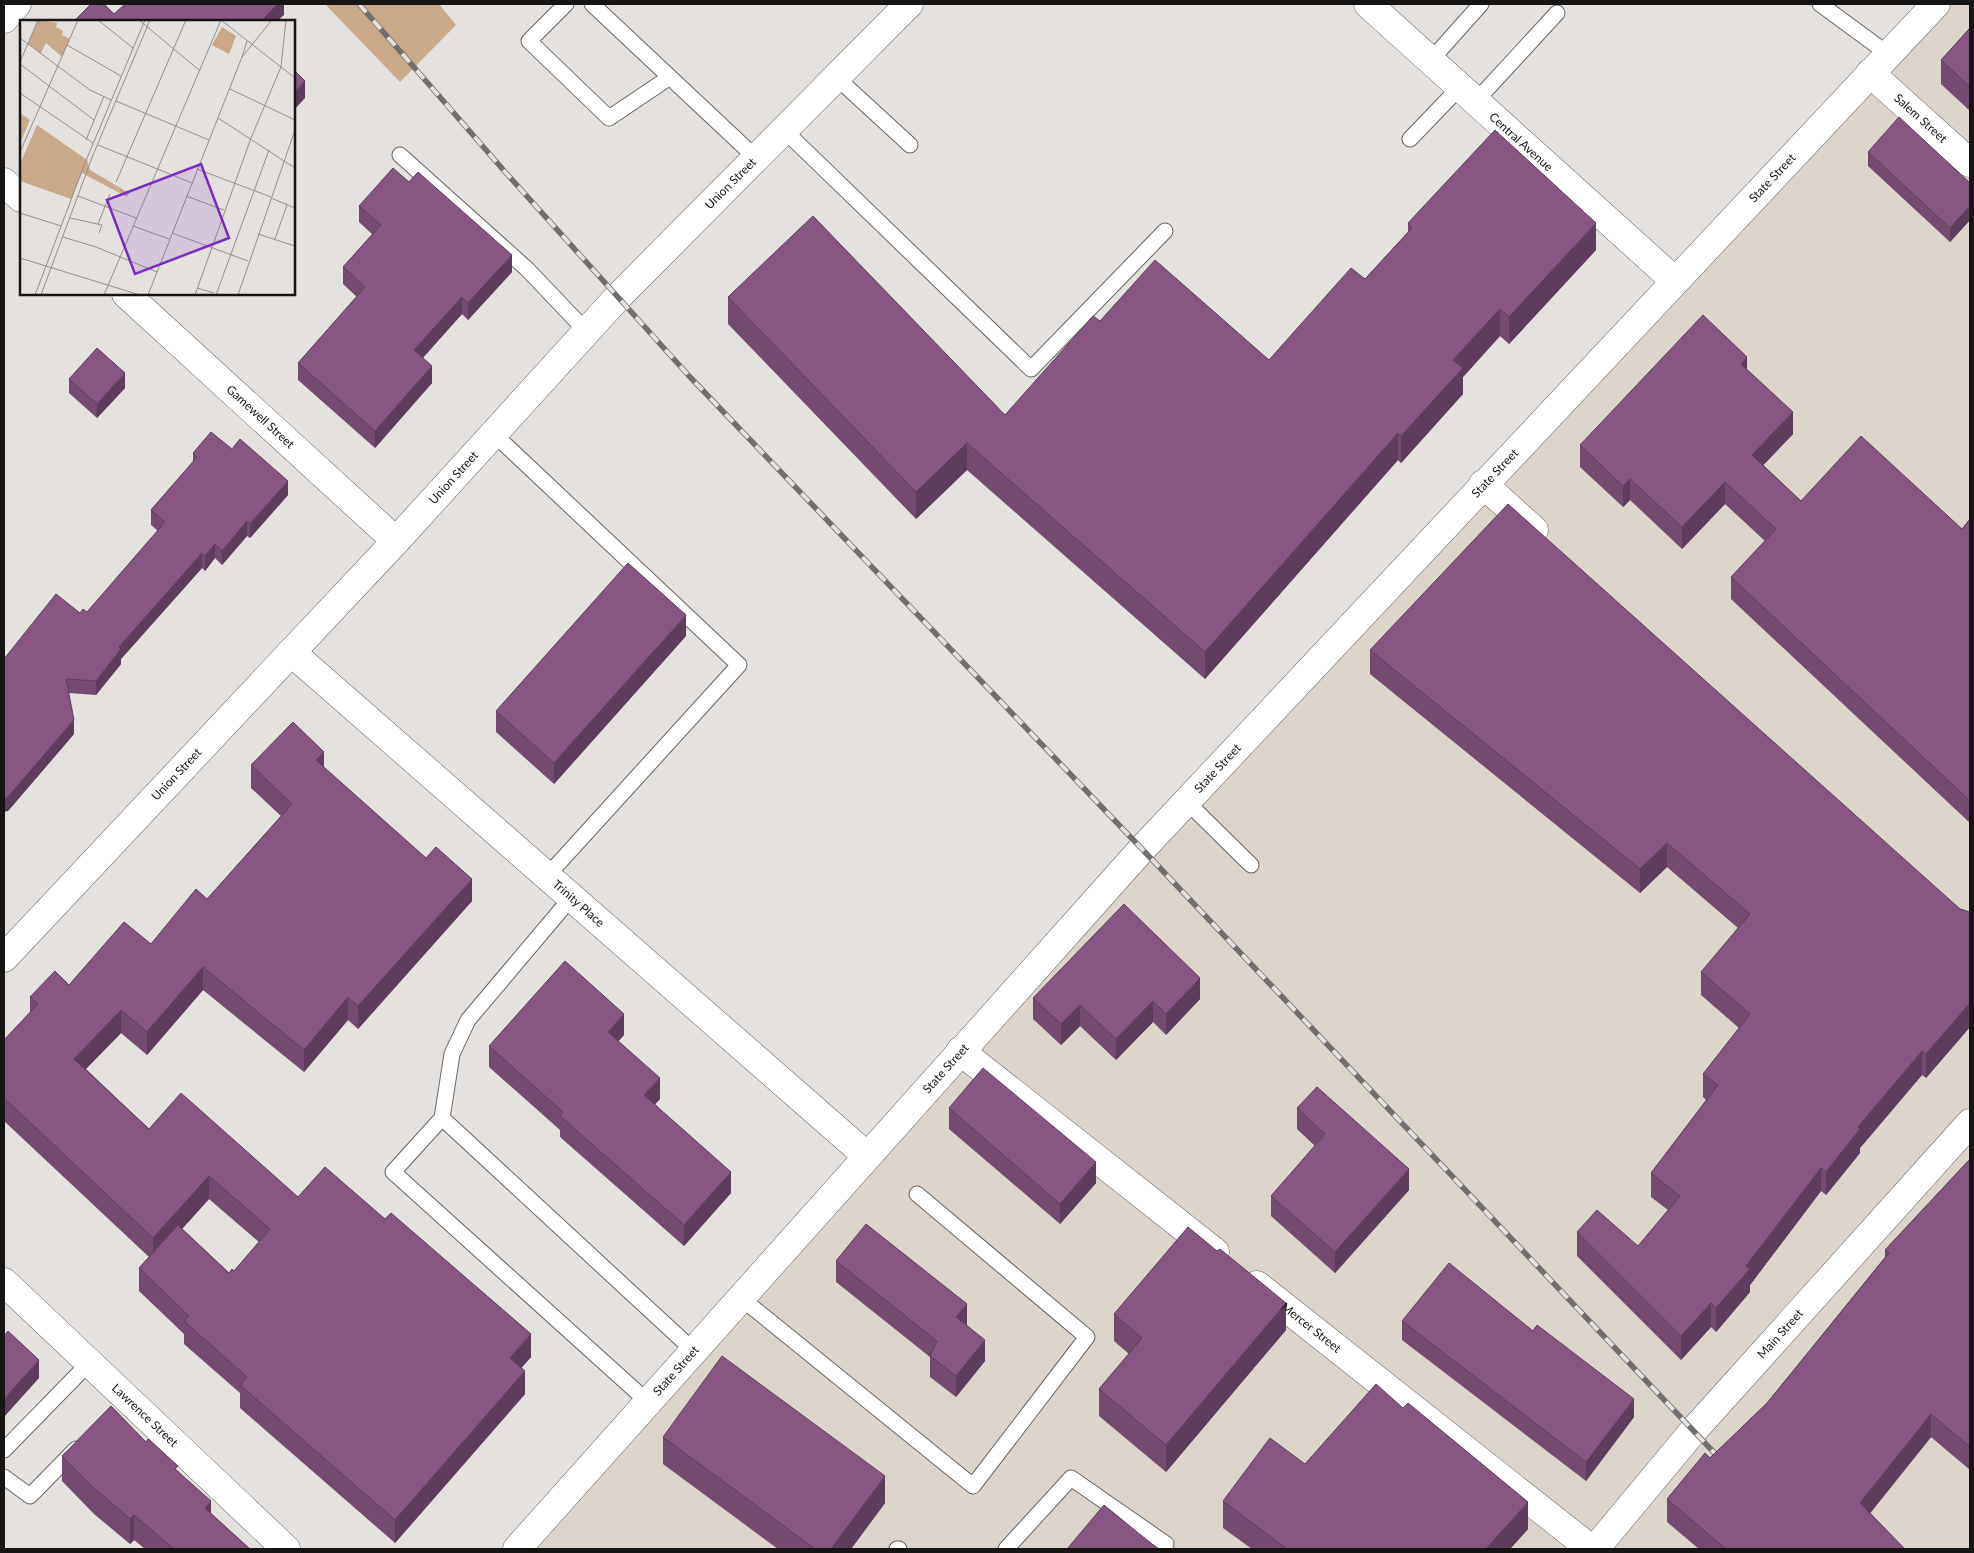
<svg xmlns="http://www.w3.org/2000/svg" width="1974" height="1553" viewBox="0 0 1974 1553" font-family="Lato,sans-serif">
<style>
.built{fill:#ddd4cc}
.green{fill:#c9a98a}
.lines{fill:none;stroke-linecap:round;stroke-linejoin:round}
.service-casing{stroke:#676562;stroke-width:17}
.minor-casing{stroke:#676562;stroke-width:29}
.tertiary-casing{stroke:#676562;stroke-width:29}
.service{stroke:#fff;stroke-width:15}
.minor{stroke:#fff;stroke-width:28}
.tertiary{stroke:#fff;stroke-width:28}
.rail-casing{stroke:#716e6d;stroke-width:5.5}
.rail{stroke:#e5e1df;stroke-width:4;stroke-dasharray:11;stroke-linecap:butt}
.wall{fill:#744a71;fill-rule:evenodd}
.shaded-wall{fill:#5e3c5c}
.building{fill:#875683;stroke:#5e3c5c}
.labels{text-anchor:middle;stroke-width:4;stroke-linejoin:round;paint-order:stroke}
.street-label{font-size:12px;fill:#171514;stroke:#e5e1df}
.inset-road{fill:none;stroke:#938f8e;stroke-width:1}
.view{fill:#7b2cbf;fill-opacity:0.15;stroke:#7b2cbf;stroke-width:2.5}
.inset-edge{fill:none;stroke:#171514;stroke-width:2.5}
</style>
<rect width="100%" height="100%" fill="#e5e1df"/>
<path class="built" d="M 1936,4 L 1970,4 L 1970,1549 L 517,1549 Z"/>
<path class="green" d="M 325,4 L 439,4 L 456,25 L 400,82 Z"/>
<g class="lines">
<defs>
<path id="service" d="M 566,4 L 529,41 L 609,118 L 670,77
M 592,4 L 756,158
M 1820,4 L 1888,54
M 1431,60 L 1481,4
M 836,77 L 910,145
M 1476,101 L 1557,13
M 784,130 L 1031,369 L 1165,231
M 1410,139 L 1460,87
M 400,155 L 527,269 L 587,332
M 494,434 L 739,665 L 547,876
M 1186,801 L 1251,865
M 442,1118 L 452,1054 L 468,1020 L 571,898
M 741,1298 L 973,1486 L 1087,1337 L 917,1194
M 648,1402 L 393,1172 L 442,1118 L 694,1351
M 4,1450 L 89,1363
M 4,1477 L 30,1496 L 76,1449
M 897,1549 L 899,1549
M 1006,1549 L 1071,1478 L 1166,1544"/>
<g id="minor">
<path d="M 4,19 L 17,4"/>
<path id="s1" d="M 1870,73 L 1970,163"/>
<path d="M 4,182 L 21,198"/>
<path id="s2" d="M 126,294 L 396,541"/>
<path d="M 1483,484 L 1534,530"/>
<path id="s3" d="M 291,652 L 867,1156"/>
<path id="s4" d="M 4,958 L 396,541 L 618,297 L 909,4"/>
<path d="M 960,1051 L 1215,1252"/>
<path id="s5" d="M 4,1282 L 286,1549"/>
<path id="s6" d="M 1257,1285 L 1591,1549"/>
</g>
<g id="tertiary">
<path id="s7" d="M 1368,4 L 1675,281"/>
<path id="s8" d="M 517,1549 L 1142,849 L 1936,4"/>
<path id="s9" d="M 1595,1549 L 1694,1430 L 1970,1123"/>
</g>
</defs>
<use href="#service" class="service-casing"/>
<use href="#minor" class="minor-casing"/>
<use href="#tertiary" class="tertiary-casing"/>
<use href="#service" class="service"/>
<use href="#minor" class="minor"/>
<use href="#tertiary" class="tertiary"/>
<defs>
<path id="rail" d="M 359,4 L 506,173 L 690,377 L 1142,849 L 1724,1463"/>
</defs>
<use href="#rail" class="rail-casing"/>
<use href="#rail" class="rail"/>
</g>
<path class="wall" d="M 1970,28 L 1970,111 L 1941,84 L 1941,60 Z
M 1868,152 L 1970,183 L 1970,220 L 1950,242 L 1868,166 Z
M 359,206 L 512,272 L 468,320 L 462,314 L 423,358 L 432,383 L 375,448 L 298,380 L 298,363 L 357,297 L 343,284 L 343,267 L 372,234 L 359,222 Z
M 1408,223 L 1596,250 L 1509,344 L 1500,336 L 1463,377 L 1463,394 L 1401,463 L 1398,460 L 1205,679 L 967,470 L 916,519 L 728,324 L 728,297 L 1005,415 L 1100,321 L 1269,360 L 1365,279 L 1408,232 Z
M 1747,370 L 1793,434 L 1763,465 L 1801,501 L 1962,529 L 1970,519 L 1970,823 L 1731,599 L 1731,577 L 1765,541 L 1725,504 L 1682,549 L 1630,500 L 1623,507 L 1580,467 L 1580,445 Z
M 69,379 L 125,388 L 97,418 L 69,393 Z
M 193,453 L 288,495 L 250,538 L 247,536 L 222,565 L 215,558 L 205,571 L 202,568 L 121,659 L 121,664 L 96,695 L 69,693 L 74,734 L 8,811 L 80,613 L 87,612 L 158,531 L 151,525 L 151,510 L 193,462 Z
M 686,636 L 554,784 L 496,732 L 496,711 Z
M 1370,650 L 1960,909 L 1970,912 L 1970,1027 L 1926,1078 L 1922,1075 L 1860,1148 L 1860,1153 L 1826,1195 L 1821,1191 L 1750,1285 L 1750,1292 L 1716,1332 L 1711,1327 L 1681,1360 L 1577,1256 L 1577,1232 L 1638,1246 L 1668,1210 L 1651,1197 L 1651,1173 L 1706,1100 L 1703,1097 L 1703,1074 L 1739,1028 L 1701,995 L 1701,972 L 1738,928 L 1667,867 L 1640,893 L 1370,674 Z
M 251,765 L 324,768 L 472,901 L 358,1029 L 348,1020 L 304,1072 L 203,990 L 147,1055 L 121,1033 L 86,1069 L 149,1129 L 298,1197 L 531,1357 L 521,1368 L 525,1394 L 395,1543 L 240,1408 L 240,1393 L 184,1344 L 184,1334 L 139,1291 L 139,1268 L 149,1257 L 4,1121 L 4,1040 L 30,1012 L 30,997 L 69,985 L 151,944 L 207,899 L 281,816 L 251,788 ZM 209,1199 L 259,1242 L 234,1271 L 229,1273 L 182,1229 Z
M 1033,998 L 1200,999 L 1166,1035 L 1153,1022 L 1116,1060 L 1080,1026 L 1061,1045 L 1033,1019 Z
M 624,1035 L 618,1041 L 660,1099 L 655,1104 L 731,1193 L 684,1246 L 560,1137 L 560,1130 L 489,1067 L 489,1046 Z
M 949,1108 L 1096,1183 L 1060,1224 L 949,1129 Z
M 1297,1108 L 1409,1190 L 1335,1273 L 1271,1216 L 1271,1196 L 1315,1146 L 1297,1129 Z
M 1970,1159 L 1970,1470 L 1931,1437 L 1870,1513 L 1905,1549 L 1699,1549 L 1667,1522 L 1667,1499 L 1767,1403 L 1885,1257 L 1885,1250 Z
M 1217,1251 L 1286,1330 L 1166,1472 L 1099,1416 L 1099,1389 L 1129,1354 L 1114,1341 L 1114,1314 Z
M 836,1261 L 967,1325 L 985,1361 L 956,1397 L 930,1377 L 930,1357 L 836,1282 Z
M 1402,1321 L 1634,1417 L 1586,1481 L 1402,1340 Z
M 663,1437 L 885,1503 L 851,1549 L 778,1549 L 663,1464 Z
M 146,1442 L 178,1471 L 211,1514 L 250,1549 L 145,1549 L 134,1540 L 130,1544 L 94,1514 L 62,1481 L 62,1456 Z
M 1305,1464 L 1528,1529 L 1510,1549 L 1252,1549 L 1223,1528 L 1223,1501 Z"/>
<path class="shaded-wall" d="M 278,4 L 284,4 L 284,15 L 277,21 L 261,21 Z
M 305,81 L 305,98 L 294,110 L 294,93 Z
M 1970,206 L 1970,220 L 1950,242 L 1950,228 Z
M 1596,223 L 1596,250 L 1509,344 L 1509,317 Z
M 512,255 L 512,272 L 468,320 L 468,303 Z
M 462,297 L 462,314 L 414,367 L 414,350 Z
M 1500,309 L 1500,336 L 1463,377 L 1463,394 L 1401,463 L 1401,436 L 1453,360 Z
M 1747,357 L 1747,379 L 1741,364 Z
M 432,366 L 432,383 L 375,448 L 375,431 Z
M 125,373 L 125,388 L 97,418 L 97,404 Z
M 1793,412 L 1793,434 L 1752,477 L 1752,455 Z
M 1398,433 L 1398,460 L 1205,679 L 1205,652 Z
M 967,443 L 967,470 L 916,519 L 916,492 Z
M 1630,479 L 1630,500 L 1623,507 L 1623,486 Z
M 288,481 L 288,495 L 250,538 L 250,524 Z
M 1725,482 L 1725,504 L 1682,549 L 1682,527 Z
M 247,521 L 247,536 L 222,565 L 222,551 Z
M 215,544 L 215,558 L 205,571 L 205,556 Z
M 202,553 L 202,568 L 121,659 L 121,664 L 96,695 L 96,681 L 119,647 Z
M 686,615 L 686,636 L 554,784 L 554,763 Z
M 74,720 L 74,734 L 8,811 L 4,812 L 4,798 Z
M 324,752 L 324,775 L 316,760 Z
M 1667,843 L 1667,867 L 1640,893 L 1640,869 Z
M 472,879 L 472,901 L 358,1029 L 358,1006 Z
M 203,967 L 203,990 L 147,1055 L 147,1032 Z
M 1200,978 L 1200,999 L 1166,1035 L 1166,1014 Z
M 348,997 L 348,1020 L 304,1072 L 304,1050 Z
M 1153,1001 L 1153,1022 L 1116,1060 L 1116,1039 Z
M 1970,1003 L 1970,1027 L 1926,1078 L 1926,1054 Z
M 1080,1005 L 1080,1026 L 1061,1045 L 1061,1024 Z
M 121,1010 L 121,1033 L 74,1081 L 74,1059 Z
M 624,1014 L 624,1035 L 608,1053 L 608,1032 Z
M 1922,1051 L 1922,1075 L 1860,1148 L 1860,1153 L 1826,1195 L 1826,1172 L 1858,1127 Z
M 660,1078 L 660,1099 L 644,1116 L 644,1095 Z
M 1096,1162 L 1096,1183 L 1060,1224 L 1060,1204 Z
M 1821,1168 L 1821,1191 L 1750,1285 L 1750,1292 L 1716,1332 L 1716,1308 L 1746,1266 Z
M 1409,1169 L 1409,1190 L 1335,1273 L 1335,1252 Z
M 731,1172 L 731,1193 L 684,1246 L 684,1225 Z
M 209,1176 L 209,1199 L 153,1261 L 153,1238 Z
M 1286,1303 L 1286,1330 L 1166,1472 L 1166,1445 Z
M 1711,1303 L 1711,1327 L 1681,1360 L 1681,1336 Z
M 967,1304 L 967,1325 L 956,1338 L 956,1317 Z
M 531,1334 L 531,1357 L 510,1381 L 510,1358 Z
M 985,1340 L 985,1361 L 956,1397 L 956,1376 Z
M 39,1360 L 39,1378 L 4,1417 L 4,1399 Z
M 525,1371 L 525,1394 L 395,1543 L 395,1520 Z
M 1634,1399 L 1634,1417 L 1586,1481 L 1586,1462 Z
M 1931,1414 L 1931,1437 L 1860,1526 L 1860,1503 Z
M 885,1476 L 885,1503 L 851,1549 L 831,1549 Z
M 211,1501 L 211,1526 L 205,1508 Z
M 1528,1502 L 1528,1529 L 1510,1549 L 1486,1549 Z
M 134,1515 L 134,1540 L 130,1544 L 130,1519 Z"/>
<path class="building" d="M 91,4 L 104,4 L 114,14 L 125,4 L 278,4 L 261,21 L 74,21 Z
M 1970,28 L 1970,87 L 1941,60 Z
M 294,70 L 305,81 L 294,93 Z
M 1899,117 L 1970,183 L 1970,206 L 1950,228 L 1868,152 Z
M 1495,130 L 1596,223 L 1509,317 L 1500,309 L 1453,360 L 1463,368 L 1401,436 L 1398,433 L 1205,652 L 967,443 L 916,492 L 728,297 L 813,216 L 1005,415 L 1093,316 L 1100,321 L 1155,260 L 1269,360 L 1351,268 L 1365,279 L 1412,228 L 1408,223 Z
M 393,168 L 409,182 L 418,172 L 512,255 L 468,303 L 462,297 L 414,350 L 432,366 L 375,431 L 298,363 L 365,287 L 343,267 L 381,225 L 359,206 Z
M 1703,315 L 1747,357 L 1741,364 L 1793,412 L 1752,455 L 1801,501 L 1861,436 L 1962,529 L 1970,519 L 1970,801 L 1731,577 L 1776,529 L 1725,482 L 1682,527 L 1630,479 L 1623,486 L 1580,445 Z
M 97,348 L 125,373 L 97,404 L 69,379 Z
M 211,432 L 232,449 L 240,439 L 288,481 L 250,524 L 247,521 L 222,551 L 215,544 L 205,556 L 202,553 L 119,647 L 121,649 L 96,681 L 66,679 L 74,720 L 8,797 L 4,798 L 4,659 L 56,594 L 80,613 L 83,609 L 87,612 L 165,522 L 151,510 L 197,457 L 193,453 Z
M 1508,504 L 1960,909 L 1970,912 L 1970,1003 L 1926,1054 L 1922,1051 L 1858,1127 L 1860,1129 L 1826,1172 L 1821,1168 L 1746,1266 L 1750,1269 L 1716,1308 L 1711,1303 L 1681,1336 L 1577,1232 L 1597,1210 L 1638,1246 L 1680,1196 L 1651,1173 L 1718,1085 L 1703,1074 L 1750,1014 L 1701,972 L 1750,914 L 1667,843 L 1640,869 L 1370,650 Z
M 628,563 L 686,615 L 554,763 L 496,711 Z
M 293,722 L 324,752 L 316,760 L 426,858 L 436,847 L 472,879 L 358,1006 L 348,997 L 304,1050 L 203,967 L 147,1032 L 121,1010 L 74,1059 L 149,1129 L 181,1093 L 298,1197 L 325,1167 L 385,1219 L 391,1213 L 531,1334 L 510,1358 L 525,1371 L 395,1520 L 240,1385 L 247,1377 L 184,1321 L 189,1316 L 139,1268 L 178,1225 L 229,1273 L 232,1269 L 234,1271 L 270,1229 L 209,1176 L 153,1238 L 4,1098 L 4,1040 L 38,1004 L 30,997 L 55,971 L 69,985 L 124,922 L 151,944 L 196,889 L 207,899 L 292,804 L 251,765 Z
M 1124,904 L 1200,978 L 1166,1014 L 1153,1001 L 1116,1039 L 1080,1005 L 1061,1024 L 1033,998 Z
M 565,961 L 624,1014 L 608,1032 L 660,1078 L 644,1095 L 731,1172 L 684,1225 L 560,1116 L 563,1112 L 489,1046 Z
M 983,1068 L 1096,1162 L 1060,1204 L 949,1108 Z
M 1317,1087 L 1409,1169 L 1335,1252 L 1271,1196 L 1325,1134 L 1297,1108 Z
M 1970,1159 L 1970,1447 L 1931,1414 L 1860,1503 L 1905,1549 L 1726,1549 L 1667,1499 L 1705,1453 L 1710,1458 L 1767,1403 L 1889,1253 L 1885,1250 Z
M 866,1224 L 967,1304 L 956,1317 L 985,1340 L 956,1376 L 930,1356 L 937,1341 L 836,1261 Z
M 1188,1227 L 1217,1251 L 1220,1249 L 1286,1303 L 1166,1445 L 1099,1389 L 1142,1338 L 1114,1314 Z
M 1449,1263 L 1533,1331 L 1537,1325 L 1634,1399 L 1586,1462 L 1402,1321 Z
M 8,1331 L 39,1360 L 4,1399 L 4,1336 Z
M 722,1356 L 885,1476 L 831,1549 L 815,1549 L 663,1437 Z
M 1376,1384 L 1403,1408 L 1408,1403 L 1528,1502 L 1486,1549 L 1287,1549 L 1223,1501 L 1270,1438 L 1305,1464 Z
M 111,1406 L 146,1442 L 148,1439 L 178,1466 L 175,1469 L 211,1501 L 205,1508 L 250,1549 L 174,1549 L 134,1515 L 130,1519 L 94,1488 L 62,1456 Z
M 1104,1505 L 1158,1549 L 1067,1549 Z"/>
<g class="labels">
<g class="street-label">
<text dy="4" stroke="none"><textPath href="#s1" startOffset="68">Salem Street</textPath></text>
<text dy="4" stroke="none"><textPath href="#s7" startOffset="206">Central Avenue</textPath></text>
<text dy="4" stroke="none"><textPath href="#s8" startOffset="1859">State Street</textPath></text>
<text dy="4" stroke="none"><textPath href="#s4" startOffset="1062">Union Street</textPath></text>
<text dy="4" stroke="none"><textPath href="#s2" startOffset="182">Gamewell Street</textPath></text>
<text dy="4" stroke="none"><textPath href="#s8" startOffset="1454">State Street</textPath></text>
<text dy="4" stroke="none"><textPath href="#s4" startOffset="658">Union Street</textPath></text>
<text dy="4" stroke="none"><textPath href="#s8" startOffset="1049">State Street</textPath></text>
<text dy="4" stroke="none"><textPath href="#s4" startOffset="252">Union Street</textPath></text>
<text dy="4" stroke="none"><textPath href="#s3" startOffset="382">Trinity Place</textPath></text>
<text dy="4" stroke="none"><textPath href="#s8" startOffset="644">State Street</textPath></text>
<text dy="4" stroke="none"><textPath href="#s6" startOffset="69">Mercer Street</textPath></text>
<text dy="4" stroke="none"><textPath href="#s9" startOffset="284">Main Street</textPath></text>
<text dy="4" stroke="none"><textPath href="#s8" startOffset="239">State Street</textPath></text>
<text dy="4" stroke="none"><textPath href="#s5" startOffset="194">Lawrence Street</textPath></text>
</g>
</g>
<g transform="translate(20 20)">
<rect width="275" height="275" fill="#e5e1df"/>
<path d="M 18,0 L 37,3 L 36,7 L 43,11 L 42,15 L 50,19 L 42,37 L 26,23 L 21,33 L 8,24 ZM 202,7 L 216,16 L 209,34 L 192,25 ZM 0,93 L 10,100 L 0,123 ZM 17,105 L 67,140 L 70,150 L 109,173 L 107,177 L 62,153 L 51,179 L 0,161 L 0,144 Z" fill="#c9a98a"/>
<path class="inset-road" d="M 78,0 L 113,28M 119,0 L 179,50M 0,18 L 70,70 L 91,80M 47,25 L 101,56M 222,37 L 227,21M 0,42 L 18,0M 0,44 L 74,100M 210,69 L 275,100M 0,73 L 73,123M 96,81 L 189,120M 198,98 L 275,148M 66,120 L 84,76M 78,125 L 172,163M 0,132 L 58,0M 177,149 L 251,177M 96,162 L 166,0M 58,176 L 116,198M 166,176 L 204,190M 251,178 L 275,188M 0,193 L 41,206M 50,198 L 82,205 L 79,213M 78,204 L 90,174M 113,206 L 149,219M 152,213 L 228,241M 238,214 L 275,226M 43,217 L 76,227 L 137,252M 255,219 L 267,185M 0,238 L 120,275M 177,268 L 194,273M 15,275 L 65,143 L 125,0M 21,275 L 73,135 L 130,0M 84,275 L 201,0 L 275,58M 128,275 L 222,37 L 251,1M 175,275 L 231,118 L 261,47 L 266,0M 196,275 L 249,130M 218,275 L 275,110"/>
<path class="view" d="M 181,144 L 209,218 L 115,254 L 87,180 Z"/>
<rect width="275" height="275" class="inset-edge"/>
</g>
<rect width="1974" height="1553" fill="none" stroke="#171514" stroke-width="10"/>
</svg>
